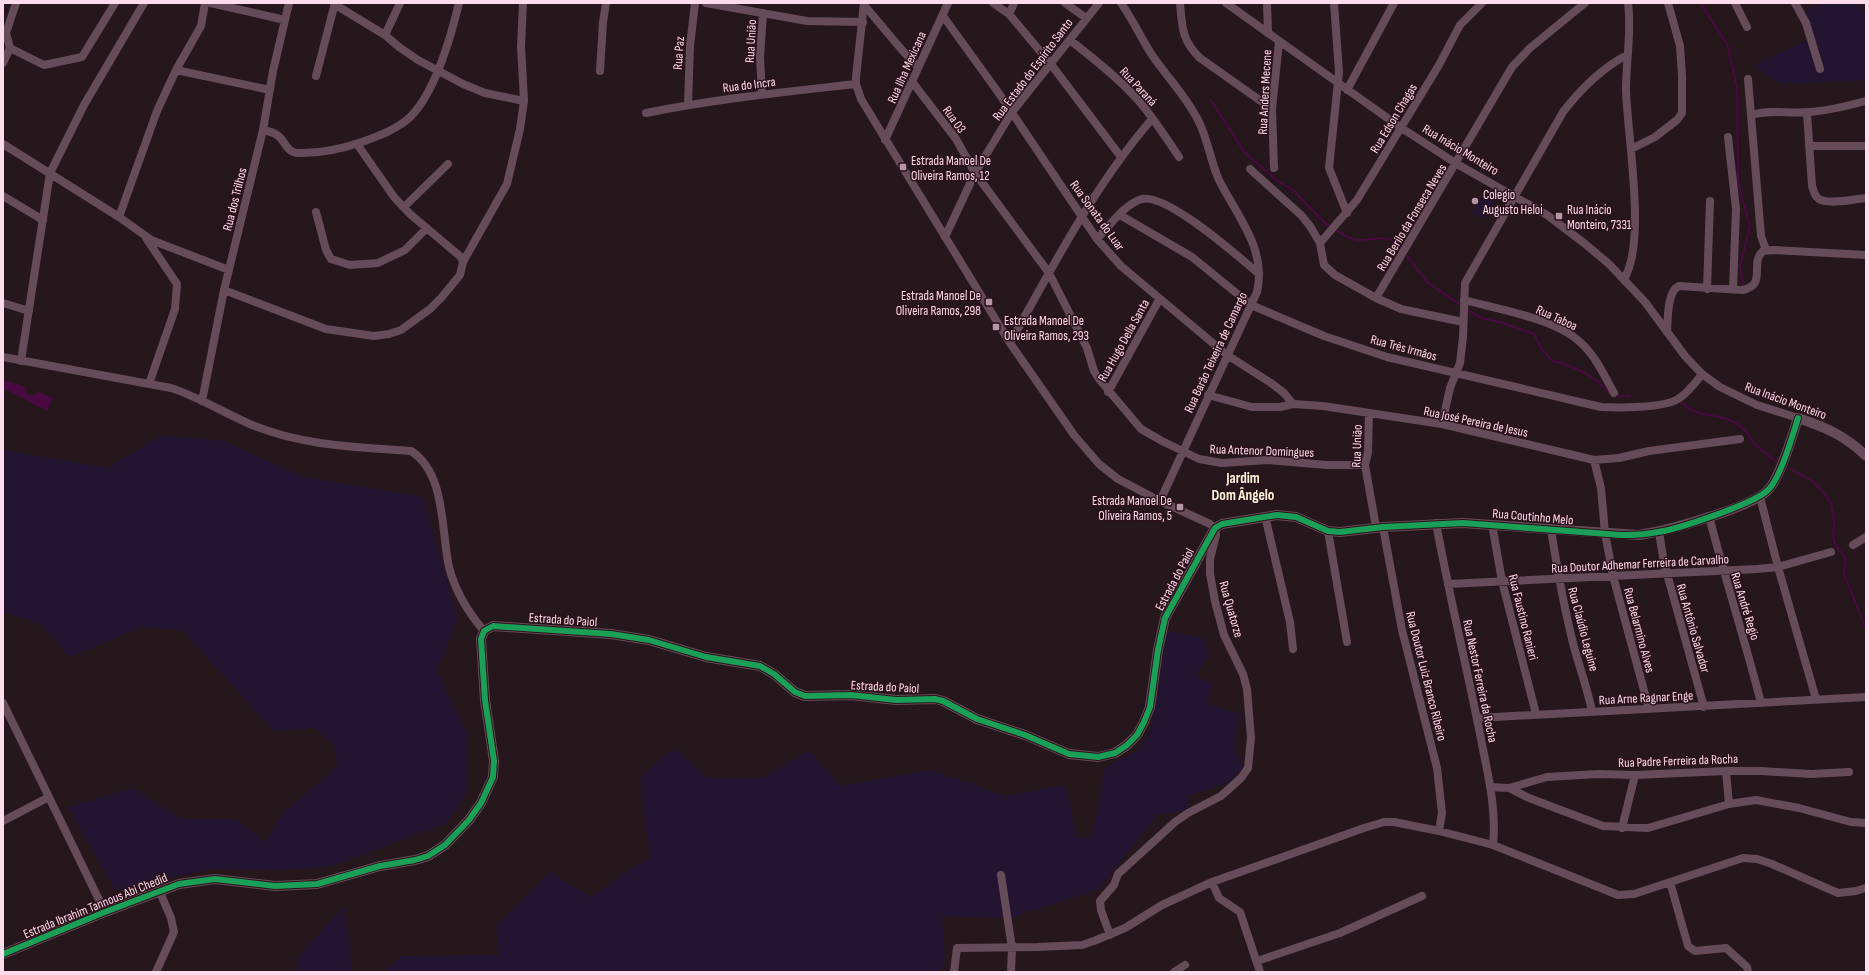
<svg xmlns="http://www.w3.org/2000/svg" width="1869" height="975" viewBox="0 0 1869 975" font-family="'Sofia Sans Condensed',sans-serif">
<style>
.green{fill:#231432}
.water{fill:#490a42}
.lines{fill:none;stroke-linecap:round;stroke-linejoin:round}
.stream{stroke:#490a42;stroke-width:2}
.minor{stroke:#664c58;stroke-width:8}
.tertiary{stroke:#664c58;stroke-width:10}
.cycleway-casing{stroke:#2c111b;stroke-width:8}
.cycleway{stroke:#1a9f57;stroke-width:6}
.poi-dot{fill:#b397a3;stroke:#2c111b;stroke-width:1.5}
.labels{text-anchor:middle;stroke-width:3;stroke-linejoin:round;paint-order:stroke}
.street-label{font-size:13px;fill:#ffdceb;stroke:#2c111b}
.poi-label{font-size:13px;fill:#ffdceb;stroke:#2c111b;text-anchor:start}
.quarter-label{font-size:15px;font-weight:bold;fill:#fff9de;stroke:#2c111b}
</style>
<rect width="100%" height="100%" fill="#26171c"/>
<path class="green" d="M 1820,3 L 1854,3 L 1865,11 L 1864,3 L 1866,3 L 1866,80 L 1781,84 L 1753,65 L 1811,39 L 1797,16 Z
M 1486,190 L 1498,196 L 1484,220 L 1472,213 Z
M 160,435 L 224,441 L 304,477 L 423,497 L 458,618 L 437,671 L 467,734 L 467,792 L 446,823 L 333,866 L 284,870 L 212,869 L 115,890 L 68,807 L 132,788 L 182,819 L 235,819 L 266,842 L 281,815 L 338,766 L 333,743 L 313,728 L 274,731 L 182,630 L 142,627 L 69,657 L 41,624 L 3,612 L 3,450 L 109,468 Z
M 1167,631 L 1204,638 L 1208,657 L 1195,676 L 1212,683 L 1207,704 L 1240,714 L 1233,746 L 1243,768 L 1228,783 L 1190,795 L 1187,810 L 1157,815 L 1099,889 L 1011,918 L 942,916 L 945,963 L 937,972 L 386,972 L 400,956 L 499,955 L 496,926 L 550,872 L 590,897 L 650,857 L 640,777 L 674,748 L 708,778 L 761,778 L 809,750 L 840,786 L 931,770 L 1005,796 L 1065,785 L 1078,839 L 1093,835 L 1105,767 L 1138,750 L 1151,731 Z
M 343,907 L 350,944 L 351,972 L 295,972 L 300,955 Z"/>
<path class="water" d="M 3,380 L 24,386 L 26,394 L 32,396 L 38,392 L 53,398 L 47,411 L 3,388 Z"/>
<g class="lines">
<path class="stream" d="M 1700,3 L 1727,44 L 1737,87 L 1738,183 L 1750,226 L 1740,266 L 1743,284
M 1210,99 L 1245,153 L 1279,182 L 1293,190 L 1330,228
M 1337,231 C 1343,234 1351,240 1358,240 C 1374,241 1386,232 1400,247
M 1407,256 L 1428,283 L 1462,306
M 1467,309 C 1480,320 1488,319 1503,323 C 1513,326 1523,330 1534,334 L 1541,348 L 1552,361 C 1565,363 1578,369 1590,376 C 1609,387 1603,397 1630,396
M 1681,401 C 1696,419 1713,412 1732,421 C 1749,430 1746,434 1756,445 C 1762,451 1769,456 1776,461
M 1789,468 L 1812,481 L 1821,490 L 1831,503 L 1834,521 L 1833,536 L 1835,544 L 1845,557 L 1844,574 L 1866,629"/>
<path class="minor" d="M 16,3 L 6,33 L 10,48 L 44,65 L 82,57 L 115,3
M 211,3 L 285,20
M 706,3 L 807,21 L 863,22
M 864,3 L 856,77 L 856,84 L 861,99 L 1010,343 L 1074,435 L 1099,464 L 1118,479 L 1160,501 L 1210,524 L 1215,528 L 1216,535 L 1210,559 L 1210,574 L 1215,601 L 1224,635 L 1243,674 L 1247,689 L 1251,738 L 1248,768 L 1241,778 L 1230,788 L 1221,796 L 1188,813 L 1175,822 L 1118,874 L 1114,885 L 1100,901 L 1101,910 L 1110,935
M 993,3 L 1009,14 L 1050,63 L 1121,157
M 1065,3 L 1086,18
M 1121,3 C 1133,20 1141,38 1152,55 C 1167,77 1186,96 1198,120 C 1208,139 1210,160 1219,180 C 1237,216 1267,249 1257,292 L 1160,501
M 1180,3 C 1182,27 1182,41 1200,58 L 1272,109
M 1226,3 L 1400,127 L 1457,164 L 1547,215 L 1584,243 L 1609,264 L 1645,302 L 1685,356 L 1702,374 L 1720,387 L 1757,405 L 1798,418
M 1267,3 L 1268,33
M 1334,3 L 1339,72 L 1329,168 L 1347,213
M 1735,3 L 1747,27
M 1795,3 L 1806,23 L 1820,69
M 334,4 L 385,35 L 399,47 L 418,60 L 463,84 L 485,93 L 524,101
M 864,5 L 902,50 L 918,67
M 1009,14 L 1014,3
M 943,16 L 998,92 L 1097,239 L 1121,266 L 1227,355 L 1271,383 L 1284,393 L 1293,404
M 385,35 L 400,3
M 1070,40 C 1094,59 1117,77 1138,100 C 1153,117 1166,138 1179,157
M 3,63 L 10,48
M 176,70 L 270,90
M 600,71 L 603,22 L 606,3
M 316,76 L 335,3
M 1748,79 L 1761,236 L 1766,250
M 913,83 L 956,139 L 975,173 L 1049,273 L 1087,348 L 1094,371 L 1099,379 L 1141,429 L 1162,441 L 1199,459 L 1222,463 L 1268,460 L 1327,465 L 1365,465
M 1347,90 L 1394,3
M 762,94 L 760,57 L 763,13
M 688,105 L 690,46 L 695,3
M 646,113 C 715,99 785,92 856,84
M 1807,113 L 1812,186 C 1814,191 1814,196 1819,199 C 1828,205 1855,199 1866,198
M 1751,115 C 1772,109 1788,114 1809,112 C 1828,111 1847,106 1866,101
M 263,130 C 268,131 273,132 277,135 C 285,140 286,152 297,153 C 319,154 341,149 362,142 C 378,136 395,130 408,119 C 434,96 451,36 459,3
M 1728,137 L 1736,209 L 1733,289
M 885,140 L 948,3
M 3,144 L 119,217 L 150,239
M 1810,146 L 1866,146
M 1631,149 L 1655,137 L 1677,120 L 1682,113 L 1682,76 L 1680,46 L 1668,3
M 1274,168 L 1272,109 L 1279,42
M 1250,169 L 1301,215 L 1310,226 L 1320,243 L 1324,265 L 1335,275 L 1376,298 L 1401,309 L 1463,322
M 3,196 L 43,220
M 404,207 L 448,164
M 316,212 L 326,250 L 331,259 L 350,265 L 378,263 L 405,250 L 427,228
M 1120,215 L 1192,257 L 1251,305 L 1324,336 L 1387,357 L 1601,407 C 1619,408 1664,408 1678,399 C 1688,393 1695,383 1702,374
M 119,217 L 157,111 L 176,70 L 201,26 L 205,3
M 945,237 L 975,173 L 1012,112 L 1099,3
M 1097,239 C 1110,226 1124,204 1142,199 C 1167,193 1239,257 1259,274
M 1320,243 L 1357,200 L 1439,65 L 1460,25 L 1482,3
M 463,262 L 507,184 L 520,129 L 524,101 L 521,46 L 523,3
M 1624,279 C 1647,242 1627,135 1626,89 C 1626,60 1632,31 1628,3
M 1707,289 L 1710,201
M 224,290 L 326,329 L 374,336 L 389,334 L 401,330 L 430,309 L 441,298 L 460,275 L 463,262 L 461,257 L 410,214 L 394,197 L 357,144
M 1376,298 L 1512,67 L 1530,48 L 1585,3
M 1464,300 C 1497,309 1554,318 1580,342 C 1595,355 1604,375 1614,393
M 3,303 L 29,311
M 1667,332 C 1668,319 1667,291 1679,286 L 1742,290 C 1768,285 1749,263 1763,251 L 1773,250 L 1866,255
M 1010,343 C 1053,266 1094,186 1152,119
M 3,357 L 171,388 C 199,397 224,413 252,425 C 303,446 357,447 411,451 C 446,473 441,531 449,567 C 455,591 468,612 484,631
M 21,361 L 50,173 L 84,105 L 144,3
M 149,384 L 175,309 L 177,284 L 146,238 L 229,270
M 1108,392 L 1159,300
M 1208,395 L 1252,407 L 1280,407 L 1293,404 L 1323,406 L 1442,424 L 1594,460 L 1619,458 L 1649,451 L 1740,439
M 202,401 L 224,290 L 263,130 L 273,71 L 289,3
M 1369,413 L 1368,452 L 1365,465 L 1376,527
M 1442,424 L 1450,388 L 1460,363 L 1463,337 L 1465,283 L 1563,112 C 1580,90 1602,68 1627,55
M 1594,460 L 1601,488 L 1605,533 L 1613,576 L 1649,709
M 1760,497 L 1778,567 L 1816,699
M 1265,516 L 1290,622 L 1293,649
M 1709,516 C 1725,579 1745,640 1761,703
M 1436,523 C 1449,594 1466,664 1480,734 C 1487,771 1497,808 1493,845
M 1492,524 L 1502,581 L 1536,714
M 1383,527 L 1402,630 L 1437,768 L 1442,813 L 1439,831
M 1551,529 C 1557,568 1564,608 1574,647 C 1580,669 1588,690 1592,712
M 1328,531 L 1347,642
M 1659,532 L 1664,563 L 1704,707
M 1853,545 L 1866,537
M 1448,584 L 1757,569 L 1778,567 L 1831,552
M 3,703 L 105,912
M 1477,718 L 1866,697
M 1726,771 L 1729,804
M 1490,787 L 1509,788 L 1529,798 L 1603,826 L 1648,828 L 1729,804 L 1756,800 L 1799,808 L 1851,822 L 1866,823
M 1509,788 L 1547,777 L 1598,774 L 1635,775 L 1726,771 L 1761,771 L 1811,774 L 1849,772
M 3,821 L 49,797
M 1622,828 L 1635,775
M 1001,875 L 1012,948 L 1011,972
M 1212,882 L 1219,898 L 1240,912 L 1260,972
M 1670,882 L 1688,946 L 1695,951 L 1726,948 L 1747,967 L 1748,972
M 1257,961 L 1340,933 L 1422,896
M 156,972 L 174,932 L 171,918 L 159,890
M 954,972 L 957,948 L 1037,947 L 1082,945 L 1094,941 L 1125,928 L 1162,905 L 1212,882 L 1364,828 L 1384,822 L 1394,822 L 1439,831 L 1493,845 L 1618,895 L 1634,894 L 1743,858 L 1757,859 L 1772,864 L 1838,893 L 1856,891 L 1866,888
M 1174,972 L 1185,965"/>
<path class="tertiary" d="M 3,954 L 105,912 L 179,884 L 215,879 L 275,886 L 317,884 L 380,866 L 415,860 L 428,856 L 445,845 L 469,820 L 481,803 L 493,777 L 494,761 L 485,700 L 481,639 L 484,631 L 493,626 L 611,634 L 649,640 L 706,657 L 760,666 L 774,674 L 795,692 L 805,696 L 851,695 L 896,700 L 935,699 L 943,701 L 977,719 L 1025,735 L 1069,754 L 1098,757 L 1115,753 L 1127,745 L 1137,735 L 1144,722 L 1150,707 L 1158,650 L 1165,618 L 1215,528 L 1222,524 L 1277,515 L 1296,517 L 1328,531 L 1340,532 L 1383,527 L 1463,523 L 1638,535 C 1663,532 1755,507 1769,489 C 1781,475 1792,437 1798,418 C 1825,427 1846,436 1866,456"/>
<defs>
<path id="cycleway" d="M 3,954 L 105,912 L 179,884 L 215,879 L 275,886 L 317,884 L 380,866 L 415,860 L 428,856 L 445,845 L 469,820 L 481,803 L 493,777 L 494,761 L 485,700 L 481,639 L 484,631 L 493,626 L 611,634 L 649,640 L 706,657 L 760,666 L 774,674 L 795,692 L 805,696 L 851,695 L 896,700 L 935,699 L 943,701 L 977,719 L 1025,735 L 1069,754 L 1098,757 L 1115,753 L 1127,745 L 1137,735 L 1144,722 L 1150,707 L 1158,650 L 1165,618 L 1215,528 L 1222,524 L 1277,515 L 1296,517 L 1328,531 L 1340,532 L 1383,527 L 1463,523 L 1621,535 C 1634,535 1645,535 1658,532 C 1678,529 1757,503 1769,489 C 1781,476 1792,437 1798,418"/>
</defs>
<use href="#cycleway" class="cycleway-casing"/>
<use href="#cycleway" class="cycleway"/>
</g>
<g class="poi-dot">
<rect x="899" y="163" width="8" height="8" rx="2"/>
<circle cx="1475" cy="201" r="4"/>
<rect x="1555" y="212" width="8" height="8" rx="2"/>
<rect x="985" y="298" width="8" height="8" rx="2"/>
<rect x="992" y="323" width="8" height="8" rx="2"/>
<rect x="1176" y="503" width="8" height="8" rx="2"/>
</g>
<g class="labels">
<g class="street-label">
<text transform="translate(750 41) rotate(-87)" y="5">Rua União</text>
<text transform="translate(678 53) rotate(-86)" y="5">Rua Paz</text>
<text transform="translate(906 67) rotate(-66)" y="5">Rua Ilha Mexicana</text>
<text transform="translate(1032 69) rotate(-53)" y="5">Rua Estado do Espírito Santo</text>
<text transform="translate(749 84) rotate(-7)" y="5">Rua do Incra</text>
<text transform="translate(1139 86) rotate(47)" y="5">Rua Paraná</text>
<text transform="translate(1264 92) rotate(-87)" y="5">Rua Anders Mecene</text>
<text transform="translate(1393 118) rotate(-59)" y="5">Rua Edson Chagas</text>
<text transform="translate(955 119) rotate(54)" y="5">Rua 03</text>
<text transform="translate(1461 149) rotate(31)" y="5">Rua Inácio Monteiro</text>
<text transform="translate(234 199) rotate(-76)" y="5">Rua dos Trilhos</text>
<text transform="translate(1098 215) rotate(54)" y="5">Rua Sonata do Luar</text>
<text transform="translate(1411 217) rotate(-59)" y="5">Rua Berilo da Fonseca Neves</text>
<text transform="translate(1557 317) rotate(24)" y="5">Rua Taboa</text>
<text transform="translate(1123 340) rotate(-61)" y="5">Rua Hugo Della Santa</text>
<text transform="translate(1404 347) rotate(15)" y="5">Rua Três Irmãos</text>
<text transform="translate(1215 352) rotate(-65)" y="5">Rua Barão Teixeira de Camargo</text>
<text transform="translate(1786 400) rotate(20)" y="5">Rua Inácio Monteiro</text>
<text transform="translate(1476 421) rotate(12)" y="5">Rua José Pereira de Jesus</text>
<text transform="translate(1356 446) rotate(-88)" y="5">Rua União</text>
<text transform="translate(1262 450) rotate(2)" y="5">Rua Antenor Domingues</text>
<text transform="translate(1533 516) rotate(5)" y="5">Rua Coutinho Melo</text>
<text transform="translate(1640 563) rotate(-3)" y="5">Rua Doutor Adhemar Ferreira de Carvalho</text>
<text transform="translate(1174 579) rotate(-62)" y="5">Estrada do Paiol</text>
<text transform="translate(1746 606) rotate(73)" y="5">Rua André Regio</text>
<text transform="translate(1232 609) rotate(74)" y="5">Rua Quatorze</text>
<text transform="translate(1524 617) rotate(76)" y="5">Rua Faustino Ranieri</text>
<text transform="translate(563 619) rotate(4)" y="5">Estrada do Paiol</text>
<text transform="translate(1694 628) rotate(74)" y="5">Rua Antônio Salvador</text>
<text transform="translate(1584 629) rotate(75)" y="5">Rua Claúdio Leguine</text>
<text transform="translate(1640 630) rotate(75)" y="5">Rua Belarmino Alves</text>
<text transform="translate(1427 676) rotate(76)" y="5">Rua Doutor Luiz Branco Ribeiro</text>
<text transform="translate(1481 681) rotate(78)" y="5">Rua Nestor Ferreira da Rocha</text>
<text transform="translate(885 686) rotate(3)" y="5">Estrada do Paiol</text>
<text transform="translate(1646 697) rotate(-3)" y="5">Rua Arne Ragnar Enge</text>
<text transform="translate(1678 760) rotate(-2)" y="5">Rua Padre Ferreira da Rocha</text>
<text transform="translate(95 905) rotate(-22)" y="5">Estrada Ibrahim Tannous Abi Chedid</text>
</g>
<g class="poi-label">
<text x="911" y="165">Estrada Manoel De<tspan x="911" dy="15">Oliveira Ramos, 12</tspan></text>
<text x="1483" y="199">Colegio<tspan x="1483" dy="15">Augusto Heloi</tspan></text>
<text x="1567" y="214">Rua Inácio<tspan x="1567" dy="15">Monteiro, 7331</tspan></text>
<text x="981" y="300" text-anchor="end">Estrada Manoel De<tspan x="981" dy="15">Oliveira Ramos, 298</tspan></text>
<text x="1004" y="325">Estrada Manoel De<tspan x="1004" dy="15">Oliveira Ramos, 293</tspan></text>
<text x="1172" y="505" text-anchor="end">Estrada Manoel De<tspan x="1172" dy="15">Oliveira Ramos, 5</tspan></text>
</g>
<g class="quarter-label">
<text x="1243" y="483">Jardim<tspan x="1243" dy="17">Dom Ângelo</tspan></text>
</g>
</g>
<rect width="1869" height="975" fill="none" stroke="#ffdceb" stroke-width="8"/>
</svg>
